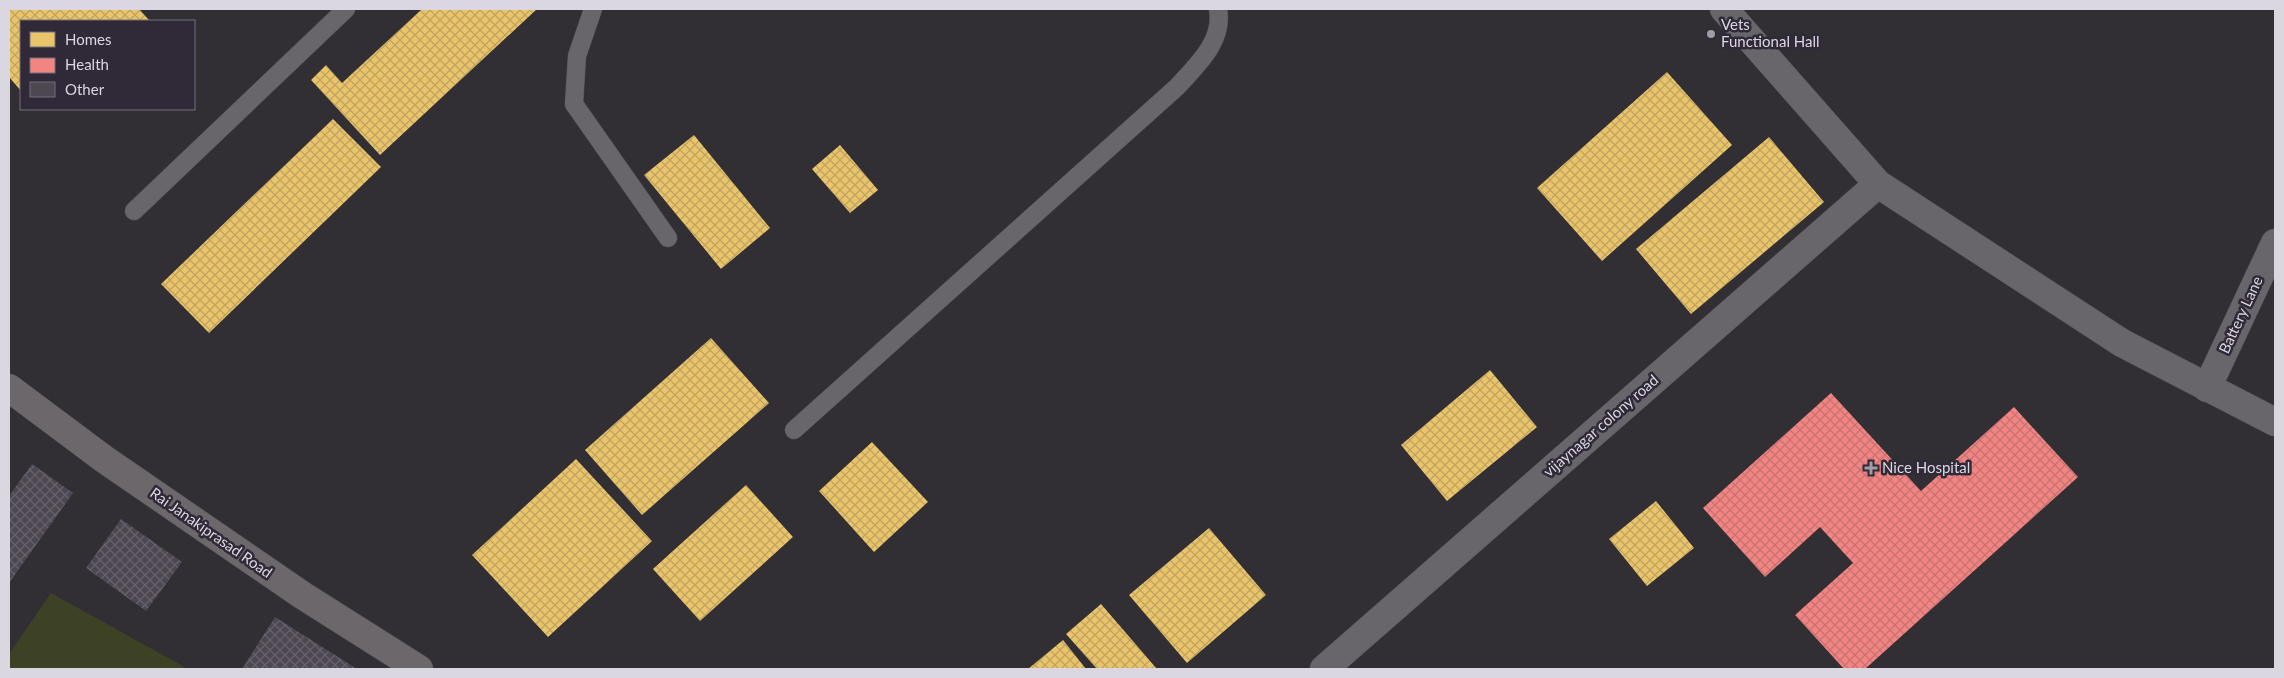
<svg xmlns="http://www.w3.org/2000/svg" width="2284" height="678" viewBox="0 0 2284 678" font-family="Lato,sans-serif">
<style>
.green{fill:#3e4225}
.homes{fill:url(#homes-cross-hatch)}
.health{fill:url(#health-cross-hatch)}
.building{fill:url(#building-cross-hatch)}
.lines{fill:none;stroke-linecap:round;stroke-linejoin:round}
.lane-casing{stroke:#4c4950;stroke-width:19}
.street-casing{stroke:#4c4950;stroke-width:29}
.secondary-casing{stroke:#4c4950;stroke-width:29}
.lane{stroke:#68656b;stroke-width:18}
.street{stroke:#68656b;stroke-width:28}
.secondary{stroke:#6c676b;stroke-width:28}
.poi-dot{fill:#a09ca4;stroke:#302a38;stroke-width:2}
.labels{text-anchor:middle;stroke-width:5;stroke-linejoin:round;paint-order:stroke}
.poi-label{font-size:15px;fill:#dbd7e0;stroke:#302a38;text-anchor:start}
.street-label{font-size:15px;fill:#dbd7e0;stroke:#302a38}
</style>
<defs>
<pattern id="homes-cross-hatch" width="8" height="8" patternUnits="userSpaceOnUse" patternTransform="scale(1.25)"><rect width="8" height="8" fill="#e9c46a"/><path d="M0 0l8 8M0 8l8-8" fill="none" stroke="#bfa360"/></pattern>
<pattern id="health-cross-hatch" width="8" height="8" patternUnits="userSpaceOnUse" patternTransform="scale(1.25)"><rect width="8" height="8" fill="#f28482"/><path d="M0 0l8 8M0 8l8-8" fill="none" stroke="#c67372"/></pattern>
<pattern id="building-cross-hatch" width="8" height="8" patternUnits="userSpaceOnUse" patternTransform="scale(1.25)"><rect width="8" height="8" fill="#4d4752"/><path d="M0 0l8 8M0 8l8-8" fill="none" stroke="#66616b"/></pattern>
</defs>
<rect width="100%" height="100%" fill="#312e34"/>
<path class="green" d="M 51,593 L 188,669 L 9,669 L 9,654 Z"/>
<path class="homes" d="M 9,9 L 139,9 L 149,20 L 21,21 L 21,91 L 9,77 Z
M 422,9 L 537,9 L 380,155 L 311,80 L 326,65 L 342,83 Z
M 1667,72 L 1732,145 L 1602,261 L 1537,188 Z
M 333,119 L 381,167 L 209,333 L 161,284 Z
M 694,135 L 770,228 L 721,269 L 644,175 Z
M 1769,137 L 1824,202 L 1691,314 L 1636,249 Z
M 840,145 L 878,190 L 850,213 L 812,169 Z
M 711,338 L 769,403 L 642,515 L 585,450 Z
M 1490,370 L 1537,427 L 1447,501 L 1401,445 Z
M 872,442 L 928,502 L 874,552 L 819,491 Z
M 576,459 L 652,541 L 548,637 L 472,555 Z
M 746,485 L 793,537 L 700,621 L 653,569 Z
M 1656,501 L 1694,548 L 1647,586 L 1609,539 Z
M 1209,528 L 1266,595 L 1187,663 L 1129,595 Z
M 1101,604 L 1157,669 L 1097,669 L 1066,634 Z
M 1063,640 L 1086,669 L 1028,669 Z"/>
<path class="health" d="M 1831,393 L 1921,491 L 2014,407 L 2078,477 L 1865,669 L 1844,669 L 1795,615 L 1853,563 L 1820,527 L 1765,577 L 1703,508 Z"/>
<path class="building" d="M 32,464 L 73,493 L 9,583 L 9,496 Z
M 121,519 L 182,562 L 146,611 L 86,568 Z
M 275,617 L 357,669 L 242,669 Z"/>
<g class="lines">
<defs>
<path id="lane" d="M 593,9 L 577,56 L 574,104 L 668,238
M 134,211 L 346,9
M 794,430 L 1177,87 C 1197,65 1224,41 1218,9"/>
<path id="street" d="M 1724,9 L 1878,184 L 2122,343 L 2275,422
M 2207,388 L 2275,243
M 1324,669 L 1878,184"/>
<path id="secondary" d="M 9,388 L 104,459 L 302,595 L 419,669"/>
</defs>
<use href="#lane" class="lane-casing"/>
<use href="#street" class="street-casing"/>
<use href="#secondary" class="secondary-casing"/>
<use href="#lane" class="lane"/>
<use href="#street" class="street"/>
<use href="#secondary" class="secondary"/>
</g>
<g class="poi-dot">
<circle cx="1711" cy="34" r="5"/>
<path d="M1868.5 460.5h5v5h5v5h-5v5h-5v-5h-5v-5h5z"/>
</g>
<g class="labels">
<g class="poi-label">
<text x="1721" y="30">Vets<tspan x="1721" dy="17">Functional Hall</tspan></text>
<text x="1882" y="473">Nice Hospital</text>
</g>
<g class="street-label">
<text transform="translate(2241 315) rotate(-65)" y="5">Battery Lane</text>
<text transform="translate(1601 426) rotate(-41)" y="5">vijaynagar colony road</text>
<text transform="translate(211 533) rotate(35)" y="5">Rai Janakiprasad Road</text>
</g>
</g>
<rect width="2284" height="678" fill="none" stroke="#dbd7e0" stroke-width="20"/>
<rect x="20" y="20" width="175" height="90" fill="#302a38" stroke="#746f7b"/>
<rect x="30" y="32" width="25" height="15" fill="#e9c46a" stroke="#746f7b"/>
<text x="65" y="45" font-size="15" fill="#dbd7e0">Homes</text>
<rect x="30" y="58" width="25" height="15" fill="#f28482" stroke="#746f7b"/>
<text x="65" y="70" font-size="15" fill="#dbd7e0">Health</text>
<rect x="30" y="82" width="25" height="15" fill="#4d4752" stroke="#746f7b"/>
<text x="65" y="95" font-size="15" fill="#dbd7e0">Other</text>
</svg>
